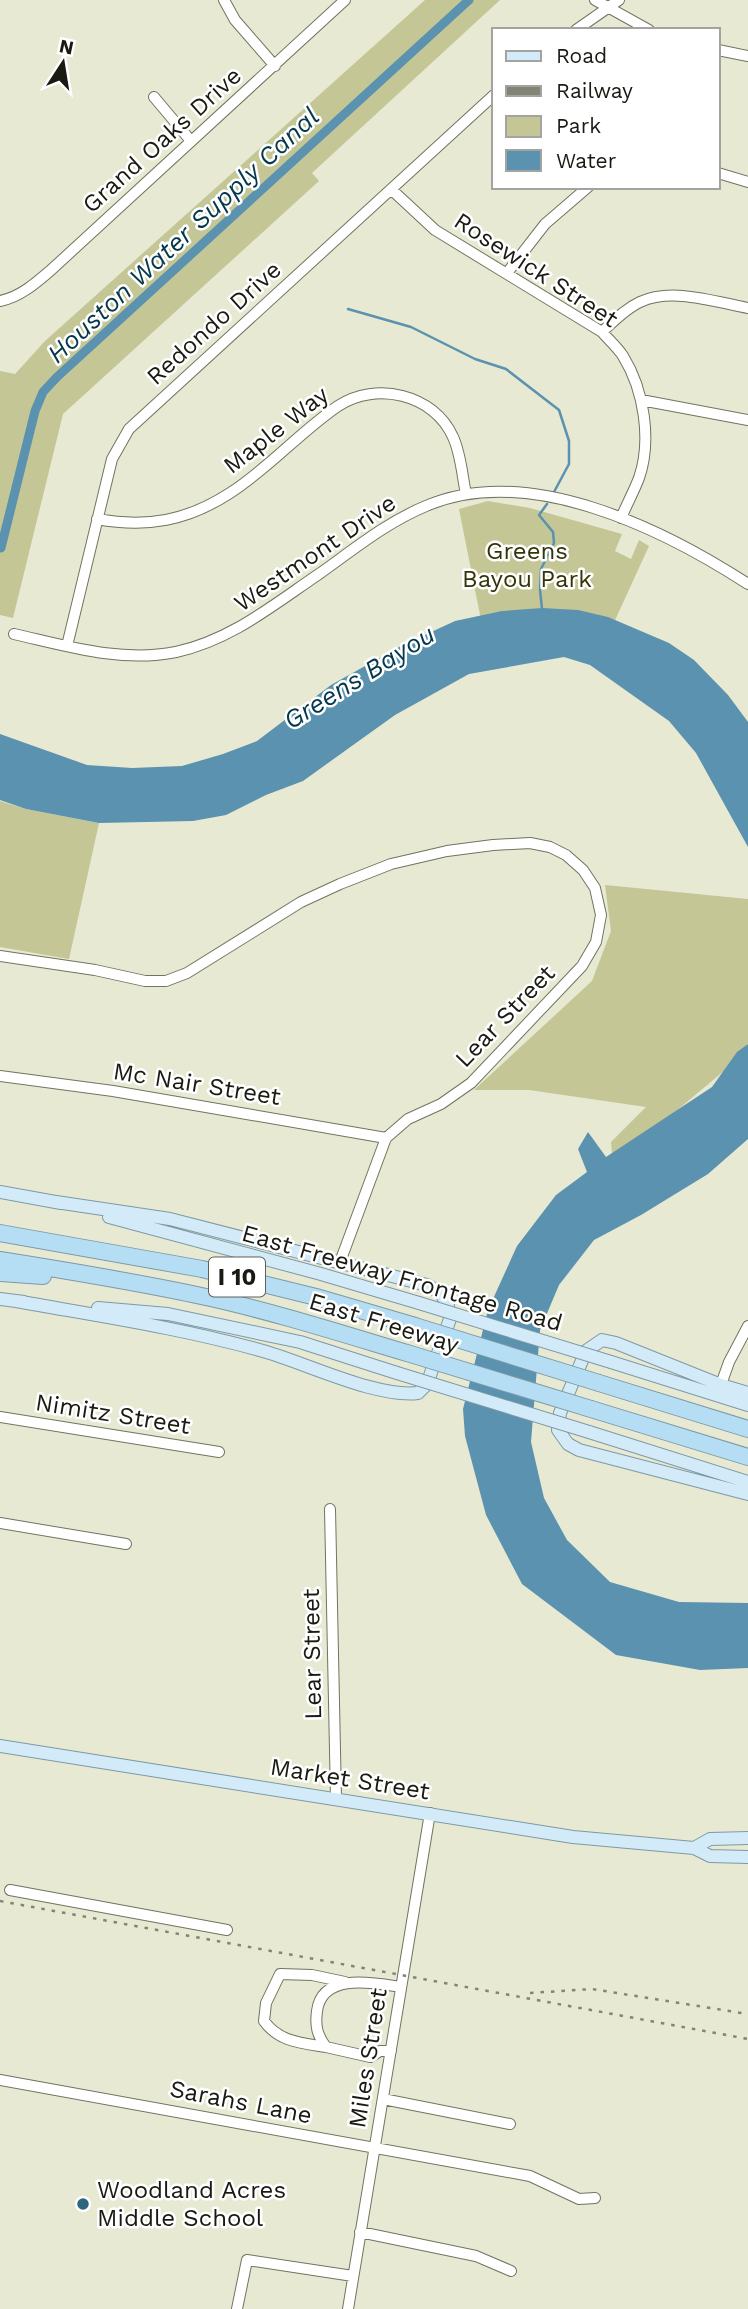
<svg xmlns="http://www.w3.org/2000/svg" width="748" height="2309" viewBox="0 0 748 2309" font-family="'Work Sans',sans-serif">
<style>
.green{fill:#c4c696}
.water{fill:#5a92af}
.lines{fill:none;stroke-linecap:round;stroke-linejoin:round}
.stream{stroke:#5a92af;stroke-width:2.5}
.canal{stroke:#5a92af;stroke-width:9}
.minor-casing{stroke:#727360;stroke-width:12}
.major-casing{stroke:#7e99a4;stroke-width:14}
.highway-casing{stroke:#7e99a4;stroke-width:18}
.minor{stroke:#fff;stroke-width:10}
.major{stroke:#d3ebf8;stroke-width:12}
.highway{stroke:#b5ddf3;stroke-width:16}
.rail{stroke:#828475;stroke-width:2.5;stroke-dasharray:3.5 7;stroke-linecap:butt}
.major-bridge-casing{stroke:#7e99a4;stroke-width:14;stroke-linecap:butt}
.highway-bridge-casing{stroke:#7e99a4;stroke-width:18;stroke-linecap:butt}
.major-bridge{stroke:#d3ebf8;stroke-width:12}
.highway-bridge{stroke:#b5ddf3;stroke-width:16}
.poi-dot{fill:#2e6680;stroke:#fff;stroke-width:2.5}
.labels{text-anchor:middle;stroke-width:5;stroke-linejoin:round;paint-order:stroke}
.shield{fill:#fff;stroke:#5e5f59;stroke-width:2}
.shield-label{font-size:23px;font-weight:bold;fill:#191a12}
.street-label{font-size:24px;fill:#191a12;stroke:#fff}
.park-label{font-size:24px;fill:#343408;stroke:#fff}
.poi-label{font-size:24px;fill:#191a12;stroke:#fff;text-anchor:start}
.water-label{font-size:26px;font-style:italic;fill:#05384d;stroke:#fff}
</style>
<rect width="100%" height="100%" fill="#e7e9d3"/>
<path class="green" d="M 425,0 L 500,0 L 312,173 L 319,181 L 63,414 L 13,618 L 0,615 L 0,371 L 15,374 L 45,341 Z
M 488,501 L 530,508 L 622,534 L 615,551 L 631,559 L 639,540 L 649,546 L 611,629 L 482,625 L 459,509 Z
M 0,801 L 26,809 L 99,823 L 69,959 L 0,947 Z
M 605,885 L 748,899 L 748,1043 L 737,1060 L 613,1164 L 611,1142 L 646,1107 L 529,1090 L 474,1090 L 592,981 L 611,931 Z"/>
<path class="water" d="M 542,608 L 578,610 L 608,617 L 669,643 L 694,660 L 728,695 L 748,722 L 748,847 L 696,753 L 669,721 L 590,665 L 564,657 L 469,674 L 395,715 L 303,781 L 266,795 L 226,815 L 193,821 L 99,823 L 26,809 L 0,800 L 0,734 L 87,765 L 132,768 L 182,766 L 223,754 L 257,741 L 331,685 L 401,646 L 455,621 L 502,611 Z
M 748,1044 L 748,1139 L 708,1174 L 641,1215 L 594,1240 L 559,1285 L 540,1330 L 531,1442 L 544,1498 L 567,1540 L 610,1582 L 679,1602 L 748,1603 L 748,1668 L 700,1670 L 616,1655 L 522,1584 L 486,1515 L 465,1436 L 463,1409 L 488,1310 L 517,1246 L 556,1195 L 587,1172 L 578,1149 L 588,1132 L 606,1157 L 712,1087 L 737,1052 Z"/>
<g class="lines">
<path class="stream" d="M 348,309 L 411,327 L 475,359 L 506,369 L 559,410 L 569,441 L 569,464 L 554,492
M 542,609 L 540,590 L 541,569 L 554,543 L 553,532 L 539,515 L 547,504"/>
<path class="canal" d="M 1,548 L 35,411 L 43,392 L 57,377 L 469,0"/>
<defs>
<path id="minor" d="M 224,0 L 235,20 L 275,66
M 595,0 L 649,30
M 576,30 L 619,0
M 718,50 L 748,56
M 154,97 L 191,141
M 718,173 L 748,182
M 392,190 L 435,230 L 602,332 C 609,340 618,348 623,356 C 644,390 652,440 639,478 C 634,491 627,504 621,518
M 507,273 L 545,224 L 588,187
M 0,301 C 20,297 36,283 51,270 L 345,0
M 602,332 C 614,321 625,309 640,302 C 672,287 715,302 748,308
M 641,400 L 748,420
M 97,519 C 147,528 187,521 230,493 C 269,468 300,432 338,406 C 376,381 434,394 453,437 C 461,454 462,475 466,494
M 14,634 C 67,646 121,663 176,652 C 231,640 273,605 319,574 C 353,550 387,522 426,506 C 528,462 663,529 748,584
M 67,646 L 112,459 L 129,429 L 494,95
M 0,956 L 95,970 L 145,981 L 166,981 L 187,973 L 301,902 L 340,884 L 391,864 L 447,851 L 493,845 L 530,843 L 550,847 L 566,855 L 583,870 L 595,888 L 601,915 L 596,942 L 582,966 L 471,1083 L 441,1104 L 408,1119 L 386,1138 L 340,1262
M 0,1076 L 113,1091 L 386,1138
M 719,1390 L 729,1362 L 748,1326
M 0,1417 L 219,1452
M 330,1509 L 336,1799
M 0,1523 L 126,1544
M 10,1890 L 227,1930
M 326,2047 C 301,2043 279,2042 264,2021 L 266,2003 L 280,1974 L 312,1975 L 345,1982
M 391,2051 L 380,2051 L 370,2057 L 326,2047 C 317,2035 315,2026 317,2011 C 322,1972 374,1983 401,1987
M 0,2080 L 530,2176 L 579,2199 L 595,2198
M 383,2099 L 510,2124
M 360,2232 L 476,2256 L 511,2271
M 237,2309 L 247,2260 L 353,2276
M 348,2309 L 430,1813"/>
<path id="major" d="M 0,1192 L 61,1203
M 109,1217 L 321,1274 L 419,1303
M 0,1299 L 24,1302
M 16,1301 C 99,1316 182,1328 263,1351 C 306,1363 376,1398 418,1393 L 427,1384 L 450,1319 L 448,1306 L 441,1293 L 427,1285 L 170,1219 L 56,1202
M 98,1308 L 168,1314 L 300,1342 L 397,1373
M 611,1362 L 748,1405
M 748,1393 L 721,1385 L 616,1343 L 602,1340 L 586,1351 L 560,1413 L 558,1430 L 568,1444 L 579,1450 L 748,1494
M 589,1432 L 748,1482
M 0,1746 L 573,1837 L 694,1848 L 710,1856 L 748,1857
M 694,1848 L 710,1839 L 748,1838"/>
<path id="highway" d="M 0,1233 L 202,1269 L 316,1297 L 415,1326
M 0,1260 C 69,1271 138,1282 206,1297 C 274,1312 340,1333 407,1353
M 0,1273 L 43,1276
M 599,1383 L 748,1429
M 591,1409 L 748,1457"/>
</defs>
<use href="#minor" class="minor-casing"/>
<use href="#major" class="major-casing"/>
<use href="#highway" class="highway-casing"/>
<use href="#minor" class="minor"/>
<use href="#major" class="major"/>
<use href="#highway" class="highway"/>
<path class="rail" d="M 0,1901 L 748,2039
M 530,1993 L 592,1989 L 748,2014"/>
<defs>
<path id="major-bridge" d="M 419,1303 L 611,1362
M 397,1373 L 589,1432"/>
<path id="highway-bridge" d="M 415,1326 L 599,1383
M 407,1353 L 591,1409"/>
</defs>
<use href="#major-bridge" class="major-bridge-casing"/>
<use href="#highway-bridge" class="highway-bridge-casing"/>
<use href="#major-bridge" class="major-bridge"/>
<use href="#highway-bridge" class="highway-bridge"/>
</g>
<circle class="poi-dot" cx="83" cy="2204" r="7"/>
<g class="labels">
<rect class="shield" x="209" y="1257.5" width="56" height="39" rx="5"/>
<g class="shield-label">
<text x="237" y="1285">I 10</text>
</g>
<g class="street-label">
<text transform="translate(162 140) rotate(-42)" y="8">Grand Oaks Drive</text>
<text transform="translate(536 270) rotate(33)" y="8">Rosewick Street</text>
<text transform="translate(214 323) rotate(-42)" y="8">Redondo Drive</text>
<text transform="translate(276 430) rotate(-38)" y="8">Maple Way</text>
<text transform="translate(315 553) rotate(-34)" y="8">Westmont Drive</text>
<text transform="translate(505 1016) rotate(-46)" y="8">Lear Street</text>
<text transform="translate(197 1084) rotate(9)" y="8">Mc Nair Street</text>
<text transform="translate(402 1278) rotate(16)" y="8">East Freeway Frontage Road</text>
<text transform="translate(384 1323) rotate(17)" y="8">East Freeway</text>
<text transform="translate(113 1414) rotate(9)" y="8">Nimitz Street</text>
<text transform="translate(312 1654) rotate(-91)" y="8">Lear Street</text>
<text transform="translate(350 1779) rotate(9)" y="8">Market Street</text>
<text transform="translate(368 2058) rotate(-81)" y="8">Miles Street</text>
<text transform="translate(241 2102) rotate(11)" y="8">Sarahs Lane</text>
</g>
<g class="park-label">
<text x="527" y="559">Greens<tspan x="527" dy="28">Bayou Park</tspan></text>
</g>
<g class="poi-label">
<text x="97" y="2198">Woodland Acres<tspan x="97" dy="28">Middle School</tspan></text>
</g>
<g class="water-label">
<text transform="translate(183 235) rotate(-43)" y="9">Houston Water Supply Canal</text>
<text transform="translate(359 677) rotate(-32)" y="9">Greens Bayou</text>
</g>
</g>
<rect x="492" y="28" width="228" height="161" fill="#ffffff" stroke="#a3a3a0" stroke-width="2"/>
<rect x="506" y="51" width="35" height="10" fill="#d3ebf8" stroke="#a3a3a0" stroke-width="2"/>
<text x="556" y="63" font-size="21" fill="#191a12">Road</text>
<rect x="506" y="86" width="35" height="10" fill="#828475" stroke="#a3a3a0" stroke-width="2"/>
<text x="556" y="98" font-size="21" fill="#191a12">Railway</text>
<rect x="506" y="116" width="35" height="21" fill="#c4c696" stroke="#a3a3a0" stroke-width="2"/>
<text x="556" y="133" font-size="21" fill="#191a12">Park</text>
<rect x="506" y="150" width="35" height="21" fill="#5a92af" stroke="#a3a3a0" stroke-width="2"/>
<text x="556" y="168" font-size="21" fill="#191a12">Water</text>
<g transform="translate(63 63) rotate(12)" stroke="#ffffff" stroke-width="5" paint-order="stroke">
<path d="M0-5L12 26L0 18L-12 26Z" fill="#191a12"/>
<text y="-10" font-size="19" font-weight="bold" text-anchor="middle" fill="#191a12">N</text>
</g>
</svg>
